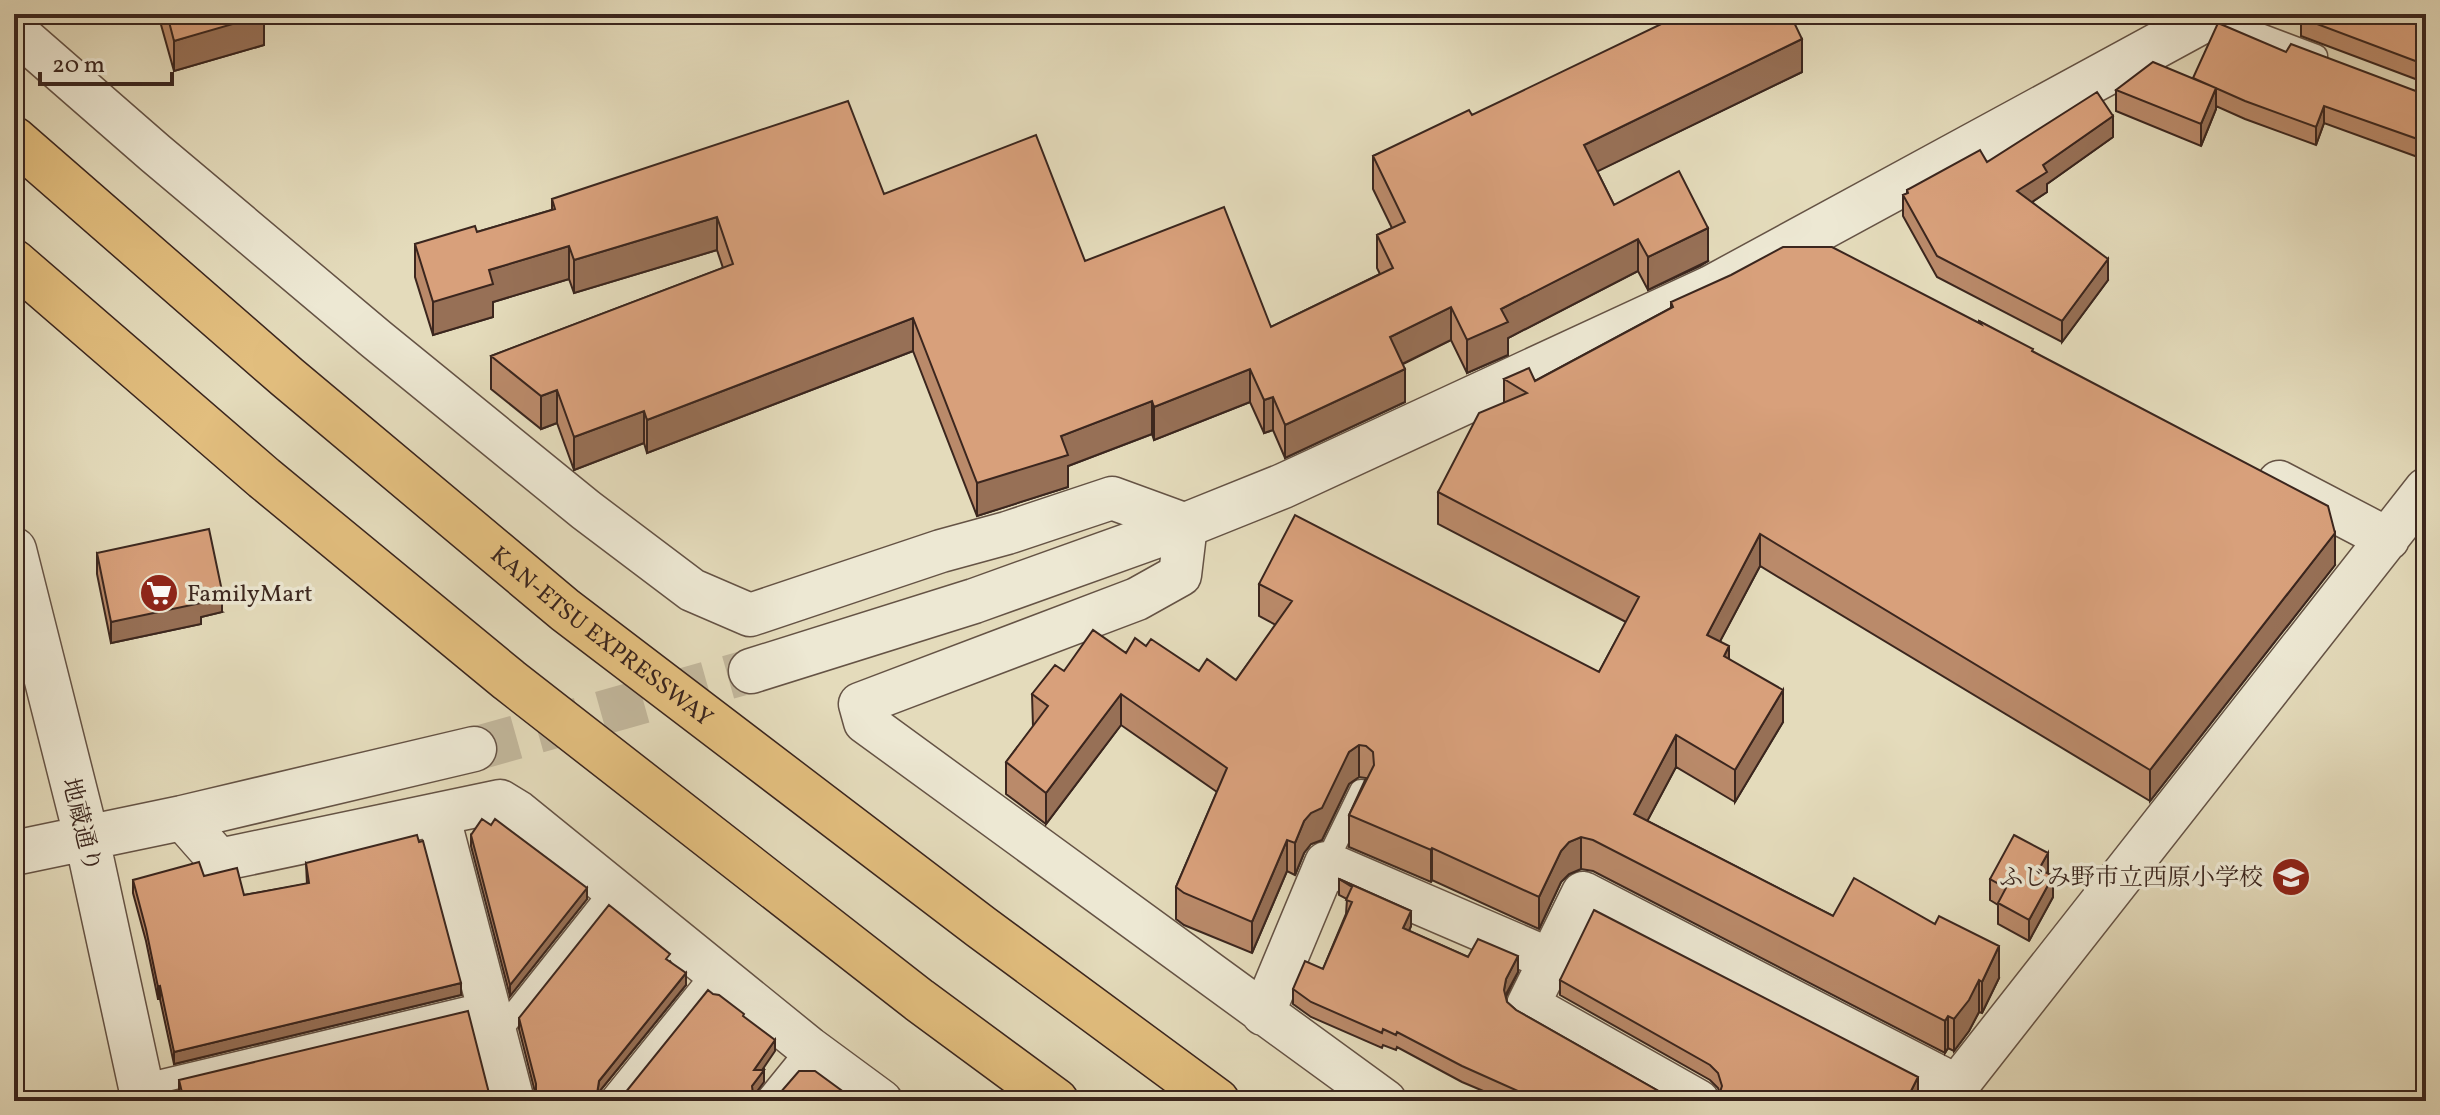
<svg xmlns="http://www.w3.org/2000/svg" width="2440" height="1115" viewBox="0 0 2440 1115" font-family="Vollkorn,'Noto Serif JP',serif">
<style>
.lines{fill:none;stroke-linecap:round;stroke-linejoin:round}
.tertiary-tunnel{stroke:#c2b79c;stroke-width:44;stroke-dasharray:44 22;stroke-linecap:butt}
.service-casing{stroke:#655345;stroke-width:25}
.minor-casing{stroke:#655345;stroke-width:45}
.tertiary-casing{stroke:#655345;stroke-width:47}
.motorway-casing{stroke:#3b261e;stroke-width:47}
.service{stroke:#ede8d3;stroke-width:22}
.minor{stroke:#ede8d3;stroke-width:42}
.tertiary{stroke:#ede8d3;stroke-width:44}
.motorway{stroke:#e2be7e;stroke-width:44}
.wall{fill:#ba8a6a;stroke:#3b261e;stroke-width:2}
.shaded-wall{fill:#977056;stroke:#3b261e;stroke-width:2}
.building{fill:#d8a07b;stroke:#3b261e;stroke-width:2}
.labels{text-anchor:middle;stroke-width:7;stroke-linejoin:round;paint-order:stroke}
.poi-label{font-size:24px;fill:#3b261e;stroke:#ede8d3;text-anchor:start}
.street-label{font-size:24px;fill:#3b261e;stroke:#ede8d3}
</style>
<rect width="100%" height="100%" fill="#e4dbbb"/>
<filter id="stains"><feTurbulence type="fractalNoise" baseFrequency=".0025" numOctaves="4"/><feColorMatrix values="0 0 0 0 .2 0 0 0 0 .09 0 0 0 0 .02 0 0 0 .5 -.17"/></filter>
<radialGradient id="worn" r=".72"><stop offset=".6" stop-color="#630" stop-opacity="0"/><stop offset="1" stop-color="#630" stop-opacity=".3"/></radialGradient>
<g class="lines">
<path class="tertiary-tunnel" d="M 474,749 L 751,671"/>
<defs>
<path id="service" d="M 2210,16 L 2316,56
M 1326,863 L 1361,791
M 496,1036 L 612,890
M 141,1086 L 488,1003
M 610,1101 L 715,971
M 766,1101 L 809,1048"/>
<path id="minor" d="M 14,30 L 155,153 L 376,339 L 586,510 L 692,590 L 750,615 L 941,551 L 1007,533 L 1112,498 L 1186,525 L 1180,575 L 1137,599 L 860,704 L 865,722 L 1385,1101
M 2279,482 L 2388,539
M 438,814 L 513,1101
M 182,818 L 219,860 L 500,801 L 518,812 L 809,1048 L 881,1101
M 1263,1014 L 1326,863 L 1551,960
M 1698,1101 L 1528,1005 L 1583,893 L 1957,1086
M 1945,1101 L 2426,489"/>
<path id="tertiary" d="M 14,550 L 87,839 L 144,1101
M 751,671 L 974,601 L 1186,525 L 1283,486 L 1711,288 L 2215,14
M 14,853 L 182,818 L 474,749"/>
<g id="motorway">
<path id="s1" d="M 14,139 L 287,377 L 565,610 L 981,927 L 1217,1101"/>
<path d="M 14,262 L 264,478 L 509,680 L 919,1000 L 1056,1101"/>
</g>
</defs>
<use href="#service" class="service-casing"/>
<use href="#minor" class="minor-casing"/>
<use href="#tertiary" class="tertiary-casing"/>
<use href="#motorway" class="motorway-casing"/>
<use href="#service" class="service"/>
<use href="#minor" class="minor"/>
<use href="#tertiary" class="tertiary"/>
<use href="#motorway" class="motorway"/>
</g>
<path class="wall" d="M 158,14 L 295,14 L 264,22 L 264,45 L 174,71 Z
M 2426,16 L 2426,83 L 2301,36 L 2301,18 Z
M 2286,52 L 2421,93 L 2426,94 L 2426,162 L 2426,160 L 2324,123 L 2316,145 L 2245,119 L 2216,106 L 2216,109 L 2201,146 L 2116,111 L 2116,90 L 2193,79 Z
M 1802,72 L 1597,171 L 1614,205 L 1708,261 L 1700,266 L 1648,290 L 1638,271 L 1508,338 L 1508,355 L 1467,373 L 1451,340 L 1403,364 L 1405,402 L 1285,458 L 1273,430 L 1264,433 L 1250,402 L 1154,440 L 1152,434 L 1068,466 L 1068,487 L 977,516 L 913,351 L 647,453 L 644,443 L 574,470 L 557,423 L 541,429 L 491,389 L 491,356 L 723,268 L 717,250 L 574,293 L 569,279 L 493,302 L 493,317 L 433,335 L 415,277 L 415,244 L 477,232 L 552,210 L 552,199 L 884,194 L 1085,261 L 1271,327 L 1380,274 L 1377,268 L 1377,235 L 1392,228 L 1373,189 L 1373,156 L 1472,115 Z
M 2113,137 L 2047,184 L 2047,192 L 2032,202 L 2108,280 L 2062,342 L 1937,277 L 1903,216 L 1903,195 L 1907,194 L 1907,190 L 1987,162 Z
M 1671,302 L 1979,323 L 1979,321 L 2033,352 L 2335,565 L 2150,801 L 1760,566 L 1720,641 L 1729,659 L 1783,722 L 1735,802 L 1676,767 L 1647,821 L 1833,916 L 1999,978 L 1982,1013 L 1979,1012 L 1969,1031 L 1954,1051 L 1948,1048 L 1945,1053 L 1593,871 L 1581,869 L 1569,874 L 1561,882 L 1539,929 L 1432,880 L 1431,882 L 1349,847 L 1349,815 L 1366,778 L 1359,777 L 1349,784 L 1322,840 L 1311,844 L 1304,853 L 1295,875 L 1287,871 L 1252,953 L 1184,925 L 1176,919 L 1176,887 L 1217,792 L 1121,725 L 1046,824 L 1006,794 L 1006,762 L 1033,727 L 1032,694 L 1064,671 L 1146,646 L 1199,671 L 1236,680 L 1276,625 L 1259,616 L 1259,584 L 1599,672 L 1626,622 L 1438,524 L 1438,492 L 1504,403 L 1504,379 L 1535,381 L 1671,308 Z
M 97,553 L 222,612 L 201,617 L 201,624 L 111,643 L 97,574 Z
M 2426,616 L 2426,660 L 2419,655 L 2419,625 Z
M 471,835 L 587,899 L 510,996 L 471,846 Z
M 306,863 L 461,995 L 174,1064 L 160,999 L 158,999 L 146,941 L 133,893 L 133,880 L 204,876 L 244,895 L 307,884 Z
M 2048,874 L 2053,897 L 2029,941 L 1998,924 L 1998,905 L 1990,900 L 1990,879 Z
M 1339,879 L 1411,911 L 1411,926 L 1409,931 L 1468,957 L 1518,972 L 1506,997 L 1507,1002 L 1516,1010 L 1676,1101 L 1507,1101 L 1462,1082 L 1397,1047 L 1396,1050 L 1383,1045 L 1382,1048 L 1311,1017 L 1293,1004 L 1293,989 L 1323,969 L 1346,914 L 1347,899 L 1339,895 Z
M 670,961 L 686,985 L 599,1092 L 536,1096 L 519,1029 L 519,1018 Z
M 1560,980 L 1918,1093 L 1718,1098 L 1720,1094 L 1718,1088 L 1710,1080 L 1560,995 Z
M 179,1080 L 490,1097 L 493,1101 L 181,1101 L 179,1091 Z"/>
<path class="shaded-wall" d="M 258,14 L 295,14 L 264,22 L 264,45 L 174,71 L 174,41 Z
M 1802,39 L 1802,72 L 1584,178 L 1584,145 Z
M 2216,88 L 2216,109 L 2201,146 L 2201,124 Z
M 2324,106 L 2324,123 L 2316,145 L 2316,127 Z
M 2113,116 L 2113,137 L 2047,184 L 2047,192 L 2017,212 L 2017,191 L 2043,165 Z
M 717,217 L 717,250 L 574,293 L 574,260 Z
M 1708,228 L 1708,261 L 1648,290 L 1648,257 Z
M 1638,239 L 1638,271 L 1508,338 L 1508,355 L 1467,373 L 1467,340 L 1501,309 Z
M 569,246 L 569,279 L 493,302 L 493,317 L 433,335 L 433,302 L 489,270 Z
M 2108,259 L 2108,280 L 2062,342 L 2062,321 Z
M 1451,307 L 1451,340 L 1390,370 L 1390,337 Z
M 913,318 L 913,351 L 647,453 L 647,420 Z
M 1250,369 L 1250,402 L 1154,440 L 1154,407 Z
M 1405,369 L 1405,402 L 1285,458 L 1285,425 Z
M 557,390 L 557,423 L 541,429 L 541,396 Z
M 1273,397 L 1273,430 L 1264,433 L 1264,400 Z
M 1152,401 L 1152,434 L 1068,466 L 1068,487 L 977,516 L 977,483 L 1061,436 Z
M 644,411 L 644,443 L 574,470 L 574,437 Z
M 2335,533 L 2335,565 L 2150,801 L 2150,770 Z
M 1760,534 L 1760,566 L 1707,666 L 1707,635 Z
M 222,591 L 222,612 L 201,617 L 201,624 L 111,643 L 111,622 L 200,596 Z
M 1729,646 L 1729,678 L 1724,656 Z
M 1783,690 L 1783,722 L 1735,802 L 1735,770 Z
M 1121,694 L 1121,725 L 1046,824 L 1046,793 Z
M 1676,735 L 1676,767 L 1634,846 L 1634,814 Z
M 1359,745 L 1359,777 L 1349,784 L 1322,840 L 1311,844 L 1304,853 L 1295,875 L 1295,843 L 1304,821 L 1349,752 Z
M 1581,837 L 1581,869 L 1569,874 L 1561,882 L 1539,929 L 1539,897 L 1561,851 L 1569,842 Z
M 1287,840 L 1287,871 L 1252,953 L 1252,922 Z
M 1432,848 L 1432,880 L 1431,882 L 1431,850 Z
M 2048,853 L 2048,875 L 2039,869 Z
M 2053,876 L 2053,897 L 2029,941 L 2029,920 Z
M 587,888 L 587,899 L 510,996 L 510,985 Z
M 1411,911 L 1411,926 L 1403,944 L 1403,928 Z
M 1999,946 L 1999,978 L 1982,1013 L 1982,982 Z
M 1518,956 L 1518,972 L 1506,994 L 1504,1005 L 1504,990 L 1506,979 Z
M 686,973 L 686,985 L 599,1092 L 598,1101 L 597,1094 L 599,1081 Z
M 1979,980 L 1979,1012 L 1969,1031 L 1954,1051 L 1954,1019 Z
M 461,983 L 461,995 L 174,1064 L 174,1052 Z
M 160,986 L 160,999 L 158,999 L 158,987 Z
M 1948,1016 L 1948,1048 L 1945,1053 L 1945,1021 Z
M 775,1040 L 775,1051 L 754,1082 L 754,1070 Z
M 764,1070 L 764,1082 L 752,1098 L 752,1086 Z
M 1918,1077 L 1918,1093 L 1913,1101 L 1906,1101 Z"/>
<path class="building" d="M 167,14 L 264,14 L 264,15 L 174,41 Z
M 1682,14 L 1790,14 L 1802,39 L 1584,145 L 1614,205 L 1679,171 L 1708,228 L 1648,257 L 1638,239 L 1501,309 L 1508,322 L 1467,340 L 1451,307 L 1390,337 L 1405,369 L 1285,425 L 1273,397 L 1264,400 L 1250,369 L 1154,407 L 1152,401 L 1061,436 L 1068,455 L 977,483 L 913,318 L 647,420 L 644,411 L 574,437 L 557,390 L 541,396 L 491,356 L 733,264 L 717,217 L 574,260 L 569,246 L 489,270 L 493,284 L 433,302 L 415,244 L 475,226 L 477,232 L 555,209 L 552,199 L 848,101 L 884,194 L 1036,135 L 1085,261 L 1224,207 L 1271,327 L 1393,268 L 1377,235 L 1405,222 L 1373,156 L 1469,110 L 1472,115 Z
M 2303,14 L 2422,14 L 2426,16 L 2426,65 L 2301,18 Z
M 2218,23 L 2286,52 L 2291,44 L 2421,93 L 2426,94 L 2426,142 L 2324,106 L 2316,127 L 2245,101 L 2193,78 Z
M 2153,62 L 2216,88 L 2201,124 L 2116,90 Z
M 2097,92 L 2113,116 L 2043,165 L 2047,172 L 2017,191 L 2108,259 L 2062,321 L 1937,256 L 1903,195 L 1908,193 L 1907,190 L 1980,150 L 1987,162 Z
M 1783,247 L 1832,247 L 1981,324 L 1979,321 L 2033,349 L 2032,351 L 2328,506 L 2335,533 L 2150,770 L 1760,534 L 1707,635 L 1729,646 L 1724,656 L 1783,690 L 1735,770 L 1676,735 L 1634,814 L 1833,916 L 1854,878 L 1935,924 L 1939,916 L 1999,946 L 1982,982 L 1979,980 L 1969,1000 L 1954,1019 L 1948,1016 L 1945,1021 L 1593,840 L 1581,837 L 1569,842 L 1561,851 L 1539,897 L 1432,848 L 1431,850 L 1349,815 L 1374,765 L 1373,752 L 1366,746 L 1359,745 L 1349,752 L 1322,808 L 1311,813 L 1304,821 L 1295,843 L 1287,840 L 1252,922 L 1184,893 L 1176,887 L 1227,768 L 1121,694 L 1046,793 L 1006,762 L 1048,706 L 1032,694 L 1055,665 L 1064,671 L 1093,630 L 1126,653 L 1135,638 L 1146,646 L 1151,639 L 1199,671 L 1207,659 L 1236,680 L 1292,601 L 1259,584 L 1295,515 L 1599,672 L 1639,597 L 1438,492 L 1479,413 L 1527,393 L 1504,379 L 1529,368 L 1535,381 L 1673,307 L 1671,302 L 1731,275 Z
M 209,529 L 222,591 L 200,596 L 201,603 L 111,622 L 97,553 Z
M 2426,616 L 2426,630 L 2419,625 Z
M 482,819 L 491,825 L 495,819 L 587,888 L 510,985 L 471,835 Z
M 417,835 L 419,842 L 423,841 L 461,983 L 174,1052 L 160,986 L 158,987 L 146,929 L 133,880 L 199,862 L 204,876 L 237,868 L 244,895 L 309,883 L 306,863 Z
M 2014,835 L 2048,853 L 2039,869 L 2053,876 L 2029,920 L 1998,903 L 2006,888 L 1990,879 Z
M 1339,879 L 1411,911 L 1403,928 L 1468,957 L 1478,939 L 1518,956 L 1506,979 L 1504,990 L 1507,1002 L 1516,1010 L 1676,1101 L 1540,1101 L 1462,1066 L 1397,1032 L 1396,1035 L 1383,1029 L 1382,1033 L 1311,1002 L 1293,989 L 1305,961 L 1323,969 L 1352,902 L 1346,900 L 1352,887 Z
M 609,905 L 670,954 L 666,959 L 686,973 L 599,1081 L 597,1094 L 602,1101 L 604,1101 L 533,1101 L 536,1096 L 536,1084 L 519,1018 Z
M 1594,910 L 1918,1077 L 1906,1101 L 1715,1101 L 1718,1098 L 1722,1086 L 1718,1073 L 1710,1065 L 1560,980 Z
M 708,990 L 713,994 L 719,995 L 744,1014 L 743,1016 L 775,1040 L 754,1070 L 764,1070 L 752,1086 L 753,1094 L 759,1101 L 617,1101 L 621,1098 Z
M 468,1011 L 490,1097 L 493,1101 L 184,1101 L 179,1080 Z
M 799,1071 L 815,1071 L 856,1101 L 773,1101 Z"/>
<defs>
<symbol id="supermarket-disc" viewBox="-11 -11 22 22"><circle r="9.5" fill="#8f2418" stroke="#ede8d3"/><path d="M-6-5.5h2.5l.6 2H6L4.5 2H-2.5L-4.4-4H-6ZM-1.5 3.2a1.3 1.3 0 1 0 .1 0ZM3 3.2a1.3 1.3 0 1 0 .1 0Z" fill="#fff"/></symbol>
<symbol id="school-disc" viewBox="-11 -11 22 22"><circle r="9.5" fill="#8f2418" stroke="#ede8d3"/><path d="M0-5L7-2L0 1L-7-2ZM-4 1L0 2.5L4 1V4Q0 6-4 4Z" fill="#fff"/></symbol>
</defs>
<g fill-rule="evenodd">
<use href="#supermarket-disc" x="137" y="571" width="44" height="44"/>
<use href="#school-disc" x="2269" y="855" width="44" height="44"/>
</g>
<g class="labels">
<g class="poi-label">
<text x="187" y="601">FamilyMart</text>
<text x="2263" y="885" text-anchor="end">ふじみ野市立西原小学校</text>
</g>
<g class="street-label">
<text dy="8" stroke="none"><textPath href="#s1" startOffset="770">KAN-ETSU EXPRESSWAY</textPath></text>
<text transform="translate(82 825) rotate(76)" y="8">地蔵通り</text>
</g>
</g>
<rect width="2440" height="1115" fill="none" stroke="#e4dbbb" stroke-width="48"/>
<rect x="16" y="16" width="2408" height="1083" fill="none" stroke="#3b261e" stroke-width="4"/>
<rect x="24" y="24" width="2392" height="1067" fill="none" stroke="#3b261e" stroke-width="2"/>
<path d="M40 72v12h132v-12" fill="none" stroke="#3b261e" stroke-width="4"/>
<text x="52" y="72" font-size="24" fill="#3b261e" stroke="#ede8d3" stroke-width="6" paint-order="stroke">20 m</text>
<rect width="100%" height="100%" filter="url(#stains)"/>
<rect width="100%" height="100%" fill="url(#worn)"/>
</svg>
